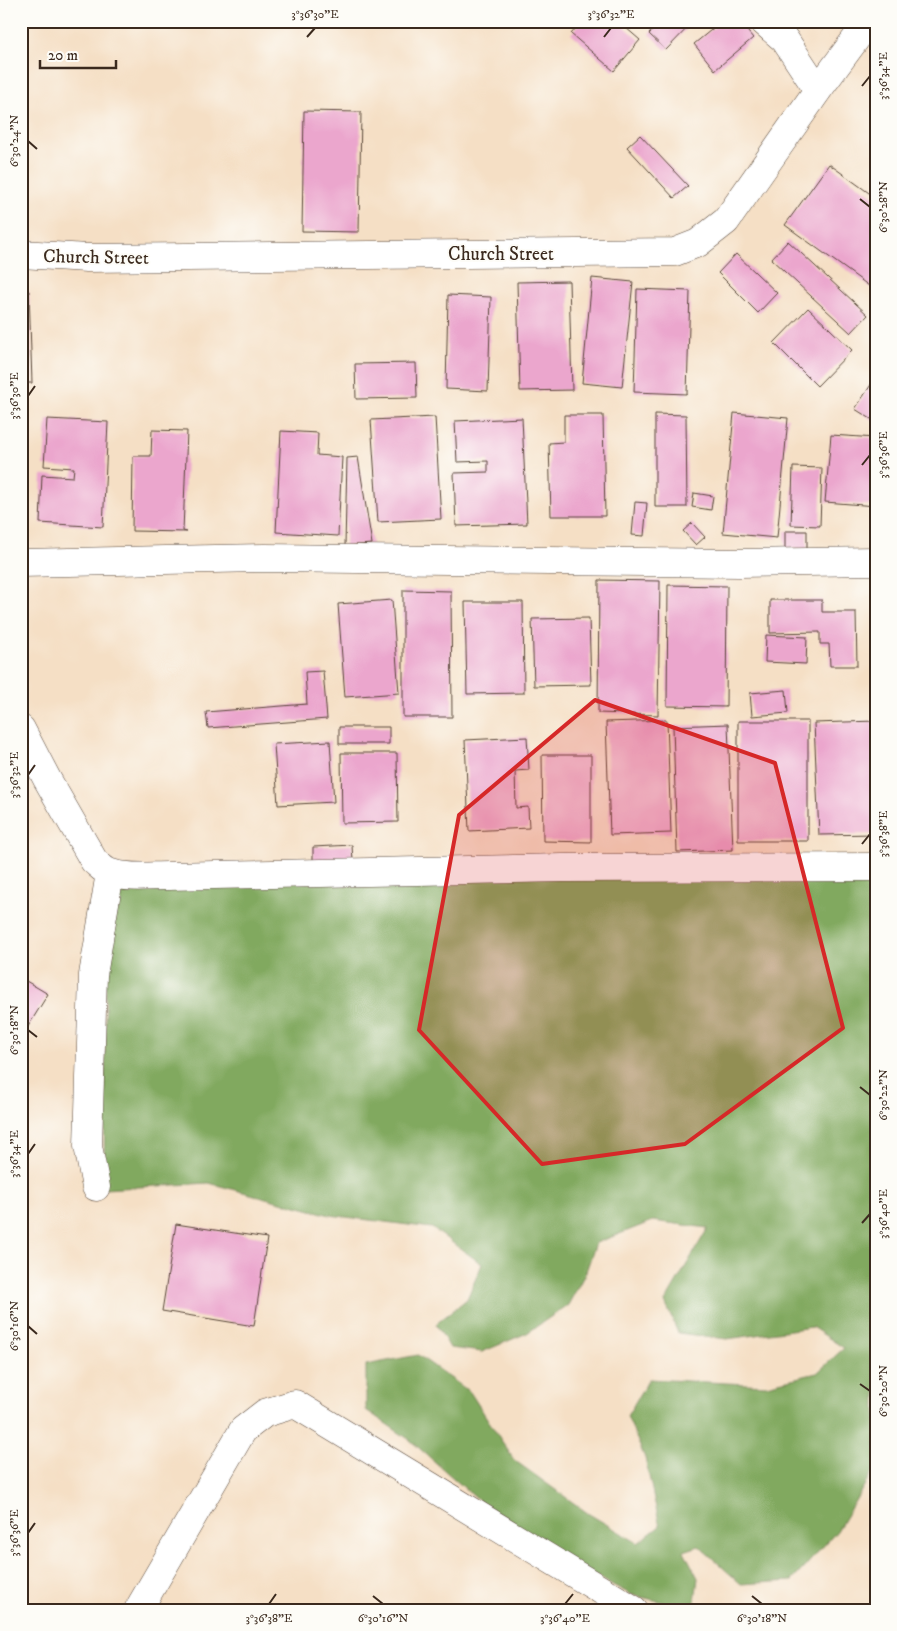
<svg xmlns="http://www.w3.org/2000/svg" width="897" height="1631" viewBox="0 0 897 1631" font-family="'IM FELL DW Pica',serif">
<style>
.forest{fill:#81a95f;stroke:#5e6a3e}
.building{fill:#eba6cd}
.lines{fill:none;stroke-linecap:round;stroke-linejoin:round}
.minor-casing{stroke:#574537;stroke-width:29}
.minor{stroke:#fff;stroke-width:28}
.marked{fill:#d62828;fill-opacity:0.2;stroke:#d62828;stroke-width:4;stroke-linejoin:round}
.ticks{fill:none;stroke:#3b2a1e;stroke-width:2}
.labels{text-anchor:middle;stroke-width:4;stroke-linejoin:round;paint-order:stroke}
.street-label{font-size:19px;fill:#3b2a1e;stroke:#fdfcf7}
.neatline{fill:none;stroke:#3b2a1e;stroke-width:2}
.ticks-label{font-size:12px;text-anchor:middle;fill:#3b2a1e}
</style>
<rect width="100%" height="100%" fill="#fdfcf7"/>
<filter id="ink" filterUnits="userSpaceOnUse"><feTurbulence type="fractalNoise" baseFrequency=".02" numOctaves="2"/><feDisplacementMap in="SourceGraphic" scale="10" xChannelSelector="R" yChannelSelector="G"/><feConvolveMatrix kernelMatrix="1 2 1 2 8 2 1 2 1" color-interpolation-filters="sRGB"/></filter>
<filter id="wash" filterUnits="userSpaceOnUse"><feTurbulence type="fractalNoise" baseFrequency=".0096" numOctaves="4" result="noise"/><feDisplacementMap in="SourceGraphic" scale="20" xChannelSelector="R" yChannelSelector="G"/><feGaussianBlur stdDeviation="1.12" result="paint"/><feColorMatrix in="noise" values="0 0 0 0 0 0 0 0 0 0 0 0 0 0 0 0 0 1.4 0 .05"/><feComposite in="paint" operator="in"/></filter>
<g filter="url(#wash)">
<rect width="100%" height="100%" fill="#f5dfc5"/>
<path class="forest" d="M 876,867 L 876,1466 L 837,1531 L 792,1581 L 741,1584 L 699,1546 L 684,1551 L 698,1578 L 694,1609 L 632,1595 L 519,1536 L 410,1440 L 366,1410 L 366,1365 L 418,1355 L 470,1392 L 514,1460 L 589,1514 L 638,1543 L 660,1526 L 645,1458 L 627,1416 L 649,1379 L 766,1385 L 817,1373 L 844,1348 L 812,1327 L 727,1339 L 678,1333 L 665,1302 L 708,1228 L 653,1221 L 596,1243 L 585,1274 L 568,1305 L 527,1333 L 482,1352 L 450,1348 L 436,1324 L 467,1299 L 482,1264 L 432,1228 L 330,1215 L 209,1183 L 104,1189 L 106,925 L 121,877 Z"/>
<g id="blocks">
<path class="building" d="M 582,21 L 618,21 L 640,40 L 614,71 L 571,34 Z
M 661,21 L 694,21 L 666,50 L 649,34 Z
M 722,21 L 739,21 L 753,38 L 715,70 L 694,44 Z
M 304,111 L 361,112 L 359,232 L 302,231 Z
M 640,135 L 688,186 L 674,198 L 627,147 Z
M 829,164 L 876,198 L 876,291 L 785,225 Z
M 788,241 L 868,315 L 851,333 L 771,259 Z
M 736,254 L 777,293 L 758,313 L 718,273 Z
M 592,278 L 633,282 L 622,387 L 582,383 Z
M 569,281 L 572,390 L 520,391 L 517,282 Z
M 637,289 L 690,291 L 687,394 L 634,392 Z
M 21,291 L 29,291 L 32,383 L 21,383 Z
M 448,295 L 491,297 L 488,391 L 446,389 Z
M 808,308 L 852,350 L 817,386 L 774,343 Z
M 416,363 L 417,398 L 356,399 L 355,364 Z
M 876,377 L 876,422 L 855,409 Z
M 734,413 L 788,418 L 777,538 L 723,533 Z
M 655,414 L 686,415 L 687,507 L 655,507 Z
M 564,415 L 603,415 L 605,516 L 551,516 L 549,443 L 564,442 Z
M 435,417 L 441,519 L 378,522 L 371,420 Z
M 522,418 L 527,524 L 456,526 L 454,473 L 488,472 L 488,461 L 457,462 L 455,421 Z
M 47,419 L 108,422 L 103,527 L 40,523 L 42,475 L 73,477 L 74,468 L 44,466 Z
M 152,430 L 187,431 L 183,531 L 187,532 L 132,531 L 133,456 L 151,456 Z
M 281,431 L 318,433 L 317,455 L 342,457 L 338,536 L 276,532 Z
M 831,435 L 876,438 L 876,506 L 825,502 Z
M 358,457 L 372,544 L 345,546 L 347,458 Z
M 793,467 L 822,468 L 820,526 L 791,525 Z
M 694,493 L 713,496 L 711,510 L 692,507 Z
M 635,502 L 647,503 L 644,536 L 632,535 Z
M 692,523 L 705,537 L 696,545 L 683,531 Z
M 785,531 L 807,531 L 807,549 L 785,549 Z
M 599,580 L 660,581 L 658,715 L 598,713 Z
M 668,585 L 727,586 L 726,707 L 667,706 Z
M 403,590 L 451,591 L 452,717 L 403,717 Z
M 392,600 L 399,693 L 345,697 L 338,604 Z
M 770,600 L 822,600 L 822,612 L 856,612 L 857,666 L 830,666 L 829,644 L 820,644 L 820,632 L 770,633 Z
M 465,602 L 523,602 L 524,693 L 467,694 Z
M 589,618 L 591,685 L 534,686 L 532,619 Z
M 766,635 L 807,637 L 806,664 L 765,662 Z
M 323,671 L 327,719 L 208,728 L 206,712 L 307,704 L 305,672 Z
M 786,690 L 788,713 L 752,716 L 750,693 Z
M 667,720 L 671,833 L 610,835 L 606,722 Z
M 738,721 L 808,721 L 808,841 L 738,841 Z
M 876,721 L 876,834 L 819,835 L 814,723 Z
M 728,724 L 733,850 L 677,852 L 673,726 Z
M 339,727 L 389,727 L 389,744 L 339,744 Z
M 527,737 L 529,770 L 515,771 L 516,808 L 528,807 L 529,828 L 469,831 L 465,740 Z
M 330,741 L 334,802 L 278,805 L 274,744 Z
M 341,753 L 397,753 L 398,822 L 342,823 Z
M 542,755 L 591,755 L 591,842 L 543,841 Z
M 352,845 L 353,862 L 313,863 L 313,847 Z
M 21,978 L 48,994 L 24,1033 L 21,1031 Z
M 176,1224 L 267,1238 L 254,1326 L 162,1311 Z"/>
</g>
</g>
<g filter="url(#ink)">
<use href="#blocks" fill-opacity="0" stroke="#574537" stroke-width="1"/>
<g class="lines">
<defs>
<path id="minor" d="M 763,21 L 785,40 L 818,90
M 21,254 L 87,258 L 675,252 L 698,243 L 726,221 L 818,90 L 869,21
M 21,563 L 265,558 L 740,563 L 876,561
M 21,729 L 47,779 L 94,861 C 99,865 104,871 111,873 C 128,879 150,876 168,876 L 563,868 L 876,867
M 96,1187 L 88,1146 L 93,975 L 110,873
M 138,1610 L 243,1430 L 265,1413 L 295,1404 L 634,1610"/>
</defs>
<use href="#minor" class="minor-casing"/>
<use href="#minor" class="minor"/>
</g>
</g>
<path class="marked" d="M 595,700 L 775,763 L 843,1028 L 685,1144 L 542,1164 L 419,1030 L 459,815 Z"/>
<path class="ticks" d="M 307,37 L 315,28M 604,37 L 611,28M 862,86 L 870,76M 28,141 L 37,149M 860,199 L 870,207M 28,396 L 35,386M 862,465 L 870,455M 28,775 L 35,765M 862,844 L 870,834M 28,1030 L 37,1037M 860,1087 L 870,1095M 28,1154 L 35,1144M 862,1223 L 870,1214M 28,1326 L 37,1334M 860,1384 L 870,1391M 28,1533 L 35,1523M 373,1596 L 383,1604M 752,1596 L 762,1604M 269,1604 L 276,1594M 565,1604 L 573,1594"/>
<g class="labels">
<g class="street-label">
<text x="501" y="260">Church Street</text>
<text transform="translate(96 256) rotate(1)" y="7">Church Street</text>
</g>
</g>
<rect width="897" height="1631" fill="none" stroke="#fdfcf7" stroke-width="55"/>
<path d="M40 60v8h76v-8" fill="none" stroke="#3b2a1e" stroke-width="2.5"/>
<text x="48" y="60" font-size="15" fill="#3b2a1e" stroke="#fdfcf7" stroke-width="4" paint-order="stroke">20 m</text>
<rect x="28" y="28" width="842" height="1576" class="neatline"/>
<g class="ticks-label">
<text x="315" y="18">3°36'30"E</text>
<text x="611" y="18">3°36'32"E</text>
<text transform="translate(883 76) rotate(-90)" y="4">3°36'34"E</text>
<text transform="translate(14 141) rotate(-90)" y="4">6°30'24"N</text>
<text transform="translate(883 207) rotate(-90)" y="4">6°30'28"N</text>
<text transform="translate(14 396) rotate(-90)" y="4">3°36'30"E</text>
<text transform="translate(883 455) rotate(-90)" y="4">3°36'36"E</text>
<text transform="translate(14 775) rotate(-90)" y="4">3°36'32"E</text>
<text transform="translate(883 834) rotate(-90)" y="4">3°36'38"E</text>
<text transform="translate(14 1030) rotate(-90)" y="4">6°30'18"N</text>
<text transform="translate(883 1095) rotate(-90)" y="4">6°30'22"N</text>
<text transform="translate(14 1154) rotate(-90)" y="4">3°36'34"E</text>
<text transform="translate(883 1214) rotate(-90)" y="4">3°36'40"E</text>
<text transform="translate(14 1326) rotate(-90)" y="4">6°30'16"N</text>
<text transform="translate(883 1391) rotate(-90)" y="4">6°30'20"N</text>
<text transform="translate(14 1533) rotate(-90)" y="4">3°36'36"E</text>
<text x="269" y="1622">3°36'38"E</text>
<text x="383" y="1622">6°30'16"N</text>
<text x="565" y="1622">3°36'40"E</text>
<text x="762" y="1622">6°30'18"N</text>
</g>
</svg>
